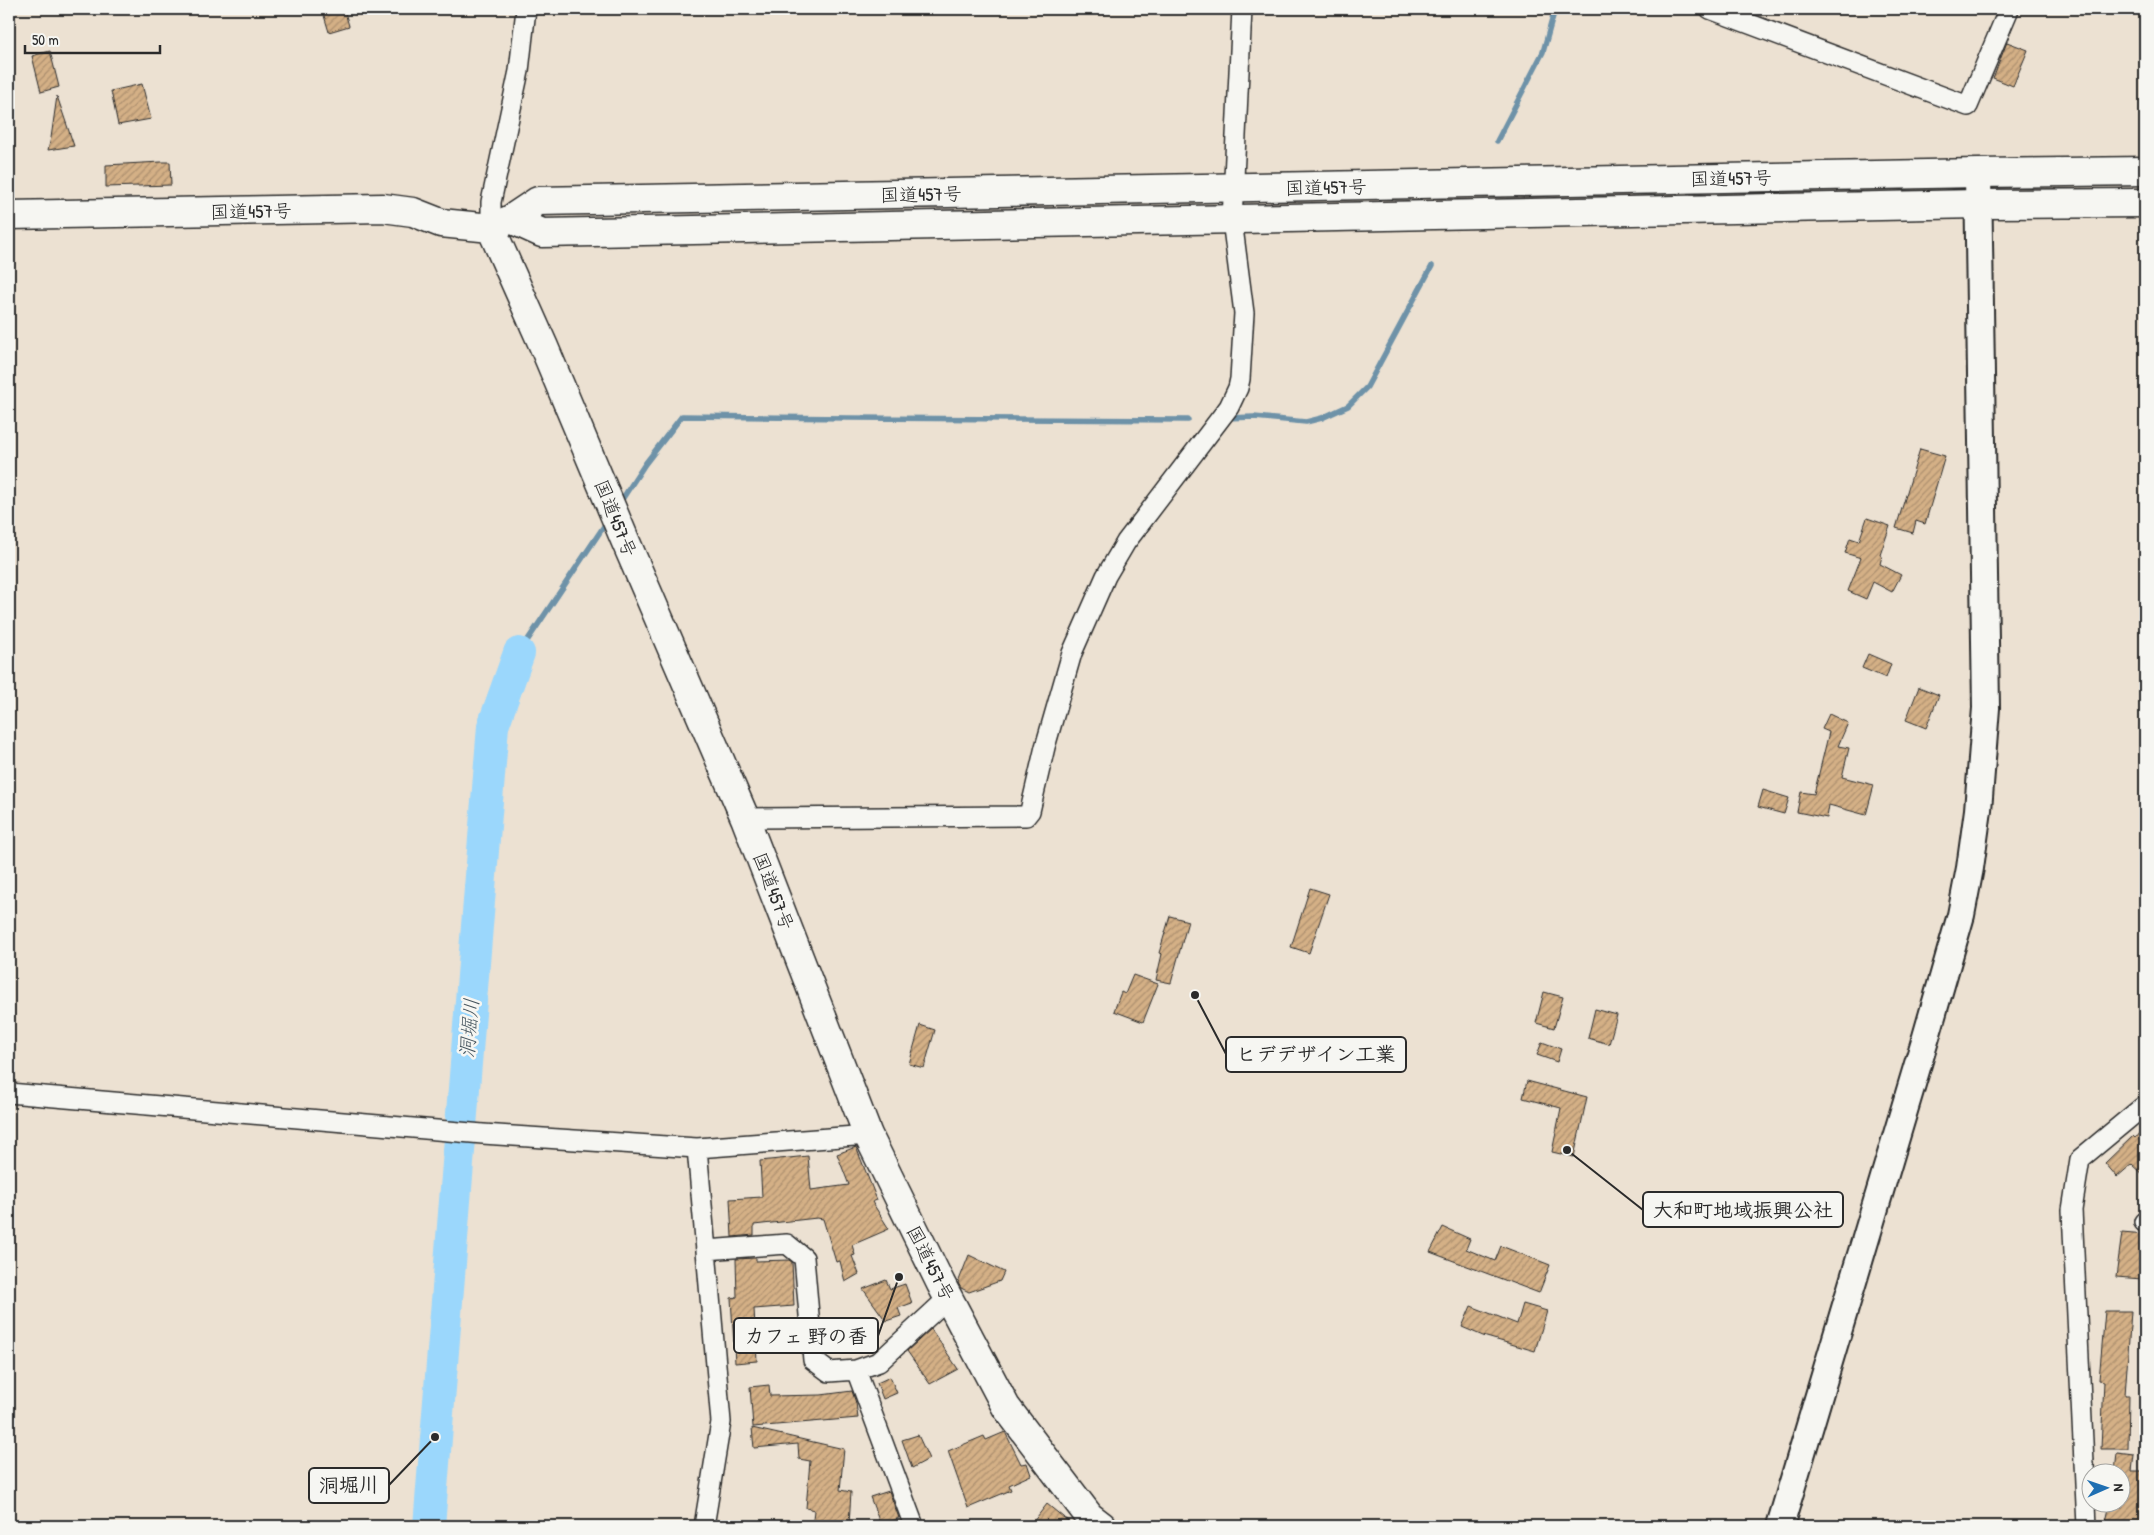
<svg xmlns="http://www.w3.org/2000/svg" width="2154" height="1535" viewBox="0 0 2154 1535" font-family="'Patrick Hand','Klee One',sans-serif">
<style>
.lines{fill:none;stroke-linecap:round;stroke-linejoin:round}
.stream{stroke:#6e92a8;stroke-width:5.5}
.river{stroke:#9bd7fc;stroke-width:32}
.building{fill:url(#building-hatch);stroke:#2b2b2b}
.street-casing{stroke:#2b2b2b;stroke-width:22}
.secondary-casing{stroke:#2b2b2b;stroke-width:30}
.highway-casing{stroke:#2b2b2b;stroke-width:31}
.street{stroke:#f6f6f2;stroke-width:19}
.secondary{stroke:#f6f6f2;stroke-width:26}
.highway{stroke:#f6f6f2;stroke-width:28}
.labels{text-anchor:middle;stroke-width:5;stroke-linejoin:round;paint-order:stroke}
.street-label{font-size:19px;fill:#2b2b2b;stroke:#f6f6f2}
.water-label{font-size:20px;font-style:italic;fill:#47565f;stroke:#f6f6f2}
.leader{fill:none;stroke:#2b2b2b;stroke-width:2}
.callout-dot{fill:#2b2b2b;stroke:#f6f6f2;stroke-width:2}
.callout{fill:#f6f6f2;stroke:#2b2b2b;stroke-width:2}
.callout-label{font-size:20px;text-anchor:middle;font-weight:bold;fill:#2b2b2b}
</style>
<defs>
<pattern id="building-hatch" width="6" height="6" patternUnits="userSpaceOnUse" patternTransform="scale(1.25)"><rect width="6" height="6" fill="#d4b086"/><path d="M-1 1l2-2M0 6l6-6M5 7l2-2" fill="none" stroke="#ac8f6e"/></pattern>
</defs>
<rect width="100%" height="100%" fill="#ece1d2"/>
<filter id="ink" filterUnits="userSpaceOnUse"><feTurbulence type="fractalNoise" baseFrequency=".02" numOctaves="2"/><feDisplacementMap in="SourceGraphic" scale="10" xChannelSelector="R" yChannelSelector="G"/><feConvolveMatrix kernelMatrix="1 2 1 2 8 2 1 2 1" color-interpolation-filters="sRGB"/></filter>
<g filter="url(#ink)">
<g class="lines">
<path class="stream" d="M 1497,141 L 1543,52 L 1555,9
M 1226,418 L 1254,417 L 1306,422 L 1322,418 L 1348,406 L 1367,387 L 1432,266
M 619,504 L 645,464 L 682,416 L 849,418 L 1188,420
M 519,653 L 608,520"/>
<path class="river" d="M 429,1526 L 493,726 L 519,653"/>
</g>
<path class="building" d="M 322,9 L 344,9 L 349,26 L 329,32 Z
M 2007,42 L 2028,50 L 2013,86 L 1993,78 Z
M 50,51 L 59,87 L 41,92 L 32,56 Z
M 142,84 L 151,119 L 118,125 L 111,91 Z
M 57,96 L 74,146 L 48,150 L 51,138 Z
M 161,162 L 170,162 L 171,185 L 106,187 L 106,165 Z
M 1920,449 L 1945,456 L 1925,524 L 1916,521 L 1913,533 L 1896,528 Z
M 1867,518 L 1890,526 L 1880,555 L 1882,556 L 1880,564 L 1901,575 L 1892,592 L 1873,582 L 1866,599 L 1848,591 L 1861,558 L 1845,553 L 1850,538 L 1859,541 Z
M 1868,654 L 1891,664 L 1886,678 L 1862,668 Z
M 1919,687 L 1939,695 L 1926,728 L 1906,720 Z
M 1829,714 L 1848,723 L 1838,746 L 1849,748 L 1842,777 L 1874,785 L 1866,815 L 1829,805 L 1827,818 L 1797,812 L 1801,792 L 1814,794 L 1829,732 L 1822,729 Z
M 1763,790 L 1789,798 L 1784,814 L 1758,807 Z
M 1310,888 L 1329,894 L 1309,953 L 1291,947 Z
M 1170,916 L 1188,921 L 1171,983 L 1156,980 L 1162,954 L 1159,953 Z
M 1133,975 L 1158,984 L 1143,1022 L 1114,1011 L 1121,992 L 1125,994 Z
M 1544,992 L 1563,997 L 1554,1028 L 1536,1023 Z
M 1595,1009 L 1617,1015 L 1609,1044 L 1588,1038 Z
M 920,1025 L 935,1030 L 924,1068 L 909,1064 Z
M 1542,1042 L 1561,1049 L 1557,1062 L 1537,1055 Z
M 1527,1081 L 1587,1097 L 1574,1157 L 1552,1152 L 1561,1108 L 1523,1098 Z
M 2145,1126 L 2145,1176 L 2132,1164 L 2117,1177 L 2105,1163 L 2133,1136 L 2135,1138 Z
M 856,1147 L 877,1200 L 872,1202 L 889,1229 L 852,1245 L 855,1255 L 852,1256 L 859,1274 L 845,1282 L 840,1261 L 836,1262 L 823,1219 L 817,1218 L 754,1225 L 754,1235 L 732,1237 L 730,1199 L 762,1197 L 760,1161 L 808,1156 L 811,1190 L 849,1185 L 837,1154 Z
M 1443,1227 L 1470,1239 L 1466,1249 L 1495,1261 L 1501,1246 L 1550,1265 L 1539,1293 L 1430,1252 Z
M 2122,1233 L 2145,1235 L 2142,1279 L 2116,1277 Z
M 969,1255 L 1004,1272 L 1000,1281 L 969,1292 L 961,1288 L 958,1283 Z
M 756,1258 L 756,1261 L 789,1260 L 792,1262 L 794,1306 L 754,1309 L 757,1361 L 735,1363 L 731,1298 L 737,1297 L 736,1259 Z
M 886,1280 L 890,1289 L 905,1284 L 912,1303 L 898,1308 L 901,1316 L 886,1321 L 863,1289 Z
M 1523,1304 L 1547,1311 L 1535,1351 L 1483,1336 L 1462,1327 L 1471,1306 L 1517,1324 Z
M 2105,1311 L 2131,1311 L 2125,1395 L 2129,1395 L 2128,1449 L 2101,1449 L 2104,1381 L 2099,1380 Z
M 931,1329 L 958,1369 L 930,1384 L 907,1351 Z
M 890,1377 L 897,1393 L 883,1399 L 877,1383 Z
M 769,1385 L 770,1396 L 821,1395 L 852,1391 L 856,1403 L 858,1418 L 753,1427 L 750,1387 Z
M 752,1428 L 844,1449 L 840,1490 L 851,1492 L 849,1524 L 813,1520 L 814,1510 L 806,1508 L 810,1461 L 799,1459 L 798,1444 L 754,1448 Z
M 1005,1432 L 1021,1464 L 1027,1463 L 1031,1475 L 1009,1485 L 1011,1490 L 968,1508 L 948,1451 L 984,1436 L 986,1440 Z
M 918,1435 L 929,1459 L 912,1468 L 902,1440 Z
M 2117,1453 L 2134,1455 L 2132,1471 L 2145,1471 L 2142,1511 L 2145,1512 L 2145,1526 L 2105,1526 L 2110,1504 L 2122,1507 L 2122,1472 L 2115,1472 Z
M 889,1491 L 899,1518 L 881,1526 L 870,1497 Z
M 1047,1504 L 1074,1526 L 1030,1526 Z"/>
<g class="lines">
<defs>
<path id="street" d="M 1710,9 L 1968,106 L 2009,9
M 491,228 L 491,202 L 519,71 L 526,9
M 745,818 L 1026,816 L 1030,811 L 1045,747 L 1072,653 L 1106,576 L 1126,542 L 1229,407 L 1238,388 L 1240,379 L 1244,313 L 1232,220 L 1242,9
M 9,1093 L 483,1134 L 697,1148 L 868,1135
M 697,1148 L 721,1422 L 704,1526
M 2144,1222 L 2145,1222
M 706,1250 L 787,1244 L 804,1258 L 813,1360 L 829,1372 L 856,1370 L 914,1526
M 856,1370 L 879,1362 L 948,1298
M 2087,1526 L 2072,1210 L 2080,1159 L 2145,1105"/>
<path id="secondary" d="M 1780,1526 L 1926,1037 L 1961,915 L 1970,868 L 1978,810 L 1986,708 L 1978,173"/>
<path id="highway" d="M 9,215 L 383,208 L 413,212 L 441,223 L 491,228 L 544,347 L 625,540 L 745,818 L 868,1135 L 941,1284 L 1006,1407 L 1089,1516 L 1102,1526
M 511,219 L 542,233 L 1978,204 L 2145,203
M 491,228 L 511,219 L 538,201 L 1978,173 L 2145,171"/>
</defs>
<use href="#street" class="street-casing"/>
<use href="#secondary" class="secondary-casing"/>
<use href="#highway" class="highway-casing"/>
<use href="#street" class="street"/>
<use href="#secondary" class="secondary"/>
<use href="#highway" class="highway"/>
</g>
</g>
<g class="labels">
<g class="street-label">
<text transform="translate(1731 178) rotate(-1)" y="7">国道457号</text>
<text transform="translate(1326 187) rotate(-1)" y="7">国道457号</text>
<text transform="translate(921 194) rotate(-1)" y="7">国道457号</text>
<text transform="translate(251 211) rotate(-1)" y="7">国道457号</text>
<text transform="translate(616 518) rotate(68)" y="7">国道457号</text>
<text transform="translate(774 891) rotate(69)" y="7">国道457号</text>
<text transform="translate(931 1263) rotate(63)" y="7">国道457号</text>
</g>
<g class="water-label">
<text transform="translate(469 1028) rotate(-85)" y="7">洞堀川</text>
</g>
</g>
<path class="leader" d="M1195 995L1226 1054M1567 1150L1643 1210M899 1277L878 1336M435 1437L389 1485"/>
<g class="callout-dot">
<circle cx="1195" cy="995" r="5"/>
<circle cx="1567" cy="1150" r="5"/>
<circle cx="899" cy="1277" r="5"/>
<circle cx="435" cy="1437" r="5"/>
</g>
<g class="callout">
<rect x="1226" y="1037" width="180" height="35" rx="5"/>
<rect x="1643" y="1192" width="200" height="35" rx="5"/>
<rect x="734" y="1318" width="144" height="35" rx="5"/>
<rect x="309" y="1468" width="80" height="35" rx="5"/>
</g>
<g class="callout-label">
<text x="1316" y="1061">ヒデデザイン工業</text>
<text x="1743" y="1217">大和町地域振興公社</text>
<text x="806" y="1343">カフェ 野の香</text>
<text x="349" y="1492">洞堀川</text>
</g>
<rect width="2154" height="1535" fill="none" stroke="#f6f6f2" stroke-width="30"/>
<rect x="15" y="15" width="2124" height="1505" fill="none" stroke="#2b2b2b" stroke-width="2" filter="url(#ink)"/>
<g transform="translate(2106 1488) rotate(88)"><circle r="24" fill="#f6f6f2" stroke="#a5a5a2"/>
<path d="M0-4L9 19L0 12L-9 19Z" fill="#1f6fb2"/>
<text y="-8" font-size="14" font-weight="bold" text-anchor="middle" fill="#2b2b2b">N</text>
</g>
<path d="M25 45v8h135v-8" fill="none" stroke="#2b2b2b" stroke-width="2.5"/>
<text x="32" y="45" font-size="15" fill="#2b2b2b" stroke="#f6f6f2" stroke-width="4" paint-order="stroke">50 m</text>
</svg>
